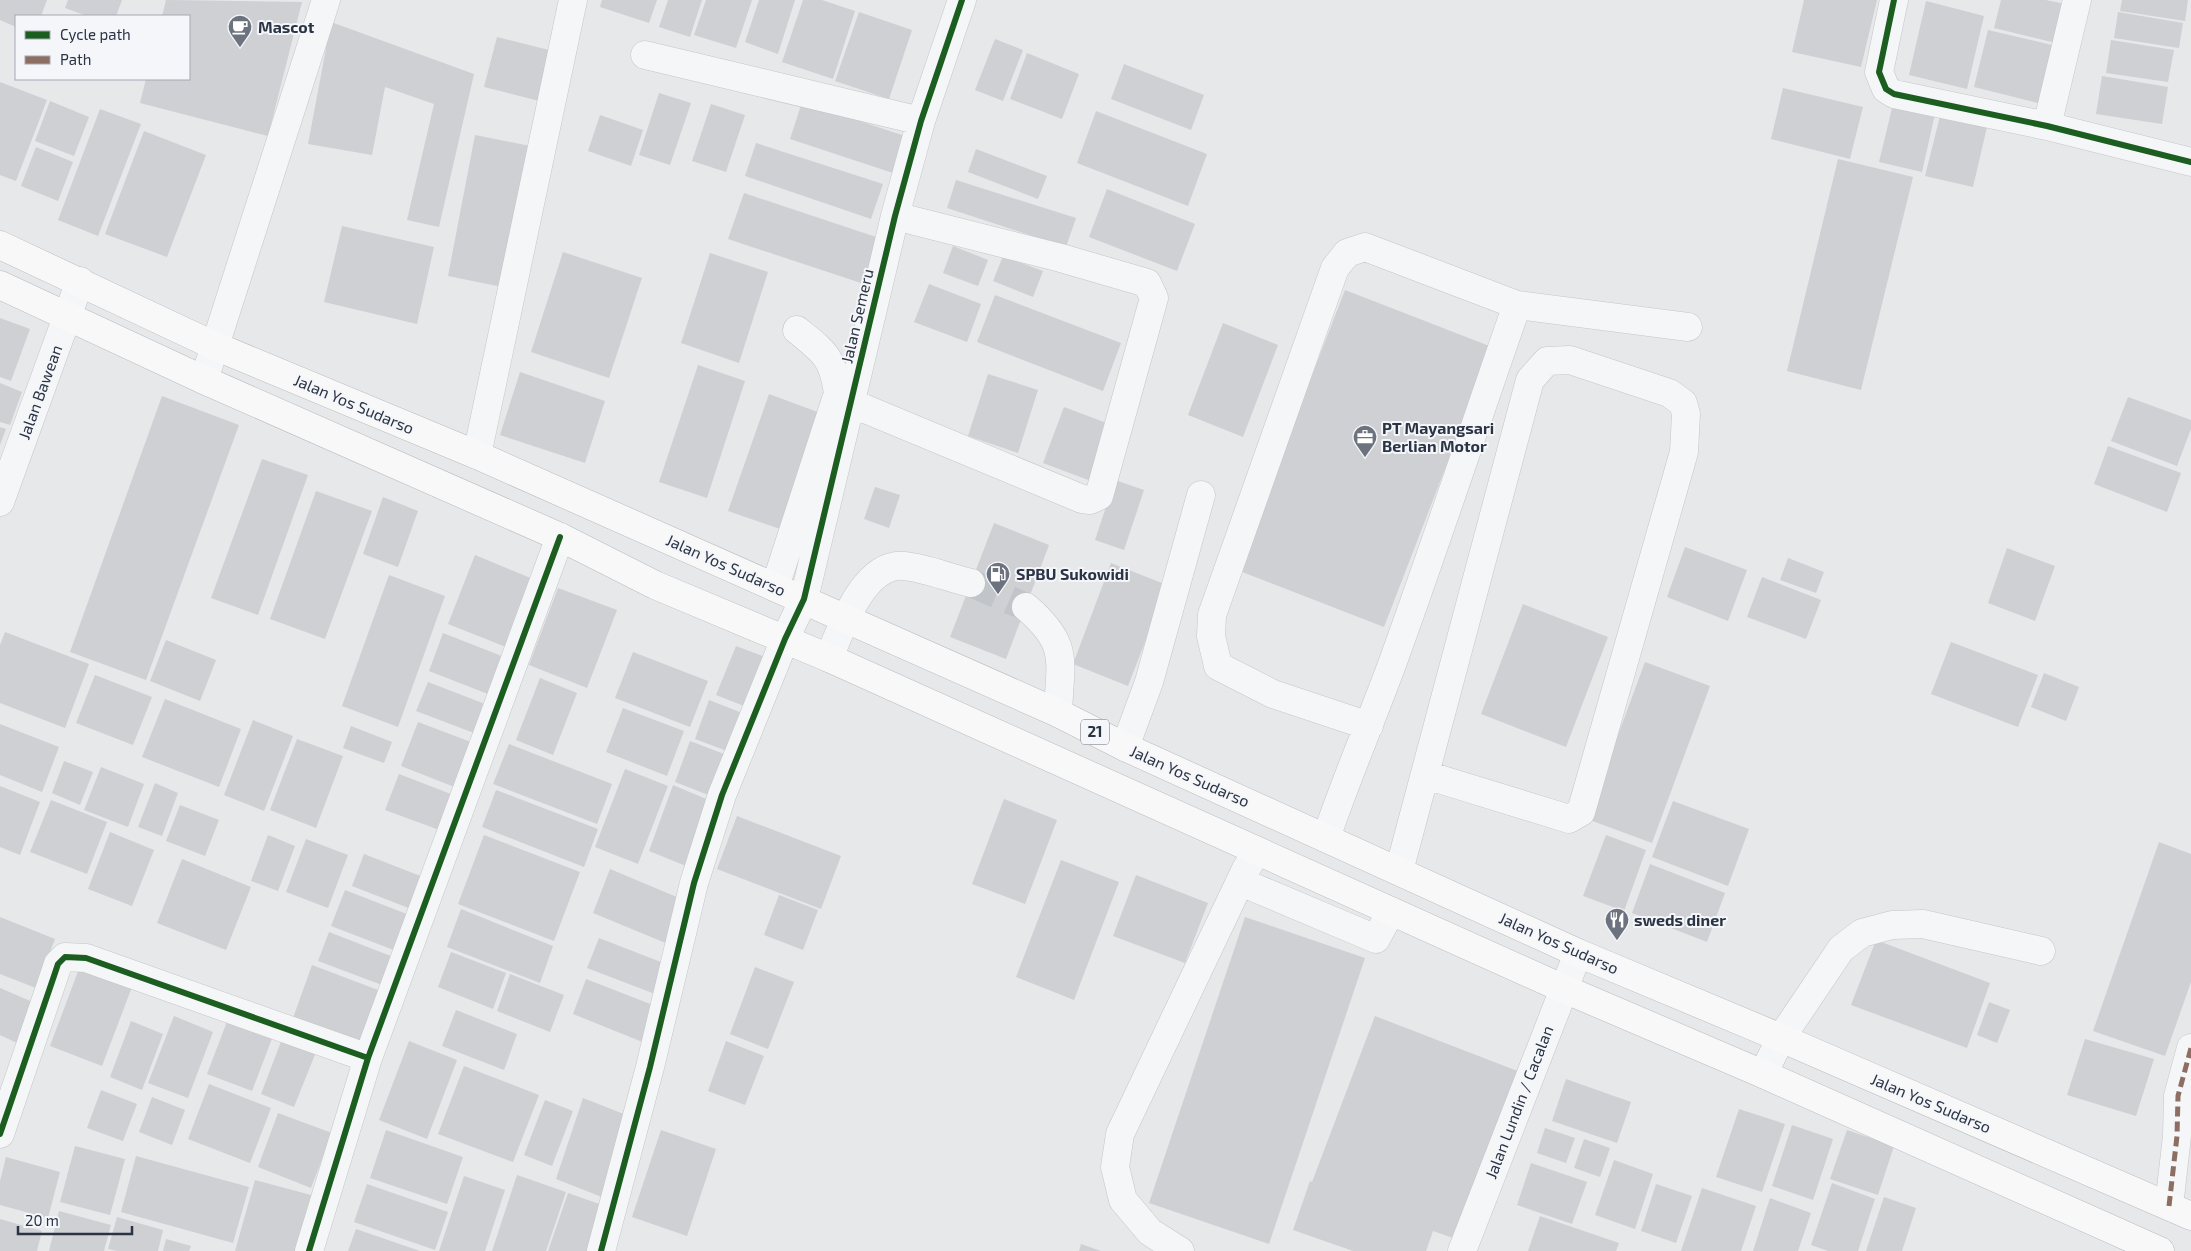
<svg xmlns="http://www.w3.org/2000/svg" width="2191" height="1251" viewBox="0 0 2191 1251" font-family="'Exo 2',sans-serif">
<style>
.building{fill:#ced0d3}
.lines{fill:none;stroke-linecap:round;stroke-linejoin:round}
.minor-tunnel{stroke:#c1c4c9;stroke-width:28;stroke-dasharray:28 14;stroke-linecap:butt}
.minor-casing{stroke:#c4c6c8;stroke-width:29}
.highway-casing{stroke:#b8bbbf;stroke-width:29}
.minor{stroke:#f5f6f7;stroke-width:28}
.highway{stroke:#f8f8f8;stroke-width:28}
.quiet{stroke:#8d6e63;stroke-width:5;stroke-dasharray:10 5;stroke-linecap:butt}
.cycleway-casing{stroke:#f4f6f9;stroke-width:9}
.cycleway{stroke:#1b5e20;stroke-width:6}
.labels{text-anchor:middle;stroke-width:4;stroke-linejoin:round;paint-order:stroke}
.shield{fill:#f4f6f9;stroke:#676e7b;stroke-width:1}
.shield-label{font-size:15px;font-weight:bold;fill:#2b3445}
.poi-label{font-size:16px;font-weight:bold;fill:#2b3445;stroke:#f4f6f9;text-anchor:start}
.street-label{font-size:16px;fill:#2b3445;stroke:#f4f6f9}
</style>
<rect width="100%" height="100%" fill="#e6e8ea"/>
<path class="building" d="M 0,0 L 47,0 L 41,16 L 16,16 L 16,27 L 0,20 Z
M 68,0 L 122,0 L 116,16 L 87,16 L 65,8 Z
M 166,0 L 302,2 L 268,136 L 140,103 L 146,79 L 189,79 L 189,16 L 162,16 Z
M 602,0 L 657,0 L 649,23 L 600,7 Z
M 668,0 L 702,0 L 690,37 L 659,27 Z
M 706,0 L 752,0 L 736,48 L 694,35 Z
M 759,0 L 795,0 L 778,54 L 745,42 Z
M 803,0 L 822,0 L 855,11 L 833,79 L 782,62 Z
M 1804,0 L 1877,0 L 1861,67 L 1792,52 Z
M 2001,0 L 2046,0 L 2065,4 L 2056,43 L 1994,28 Z
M 2122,0 L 2188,0 L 2185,21 L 2120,11 Z
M 1926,1 L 1984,16 L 1967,89 L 1909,75 Z
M 859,12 L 912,30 L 889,99 L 835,81 Z
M 2118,12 L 2183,23 L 2179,48 L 2114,38 Z
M 331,22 L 474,74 L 439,227 L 407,220 L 434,104 L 385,87 L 372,155 L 308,144 Z
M 1988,30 L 2052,45 L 2038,103 L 1974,87 Z
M 497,37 L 553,51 L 539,101 L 484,87 Z
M 995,39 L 1023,50 L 1003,101 L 975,90 Z
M 2111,40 L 2174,50 L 2168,82 L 2106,73 Z
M 1027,53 L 1079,74 L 1062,119 L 1010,99 Z
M 1124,64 L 1204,95 L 1191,130 L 1111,99 Z
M 2102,76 L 2168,87 L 2162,124 L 2096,114 Z
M 0,82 L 47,100 L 16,181 L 0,175 Z
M 1783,88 L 1863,107 L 1850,159 L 1771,139 Z
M 659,93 L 691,103 L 670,165 L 639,155 Z
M 50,101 L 89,117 L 74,156 L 35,141 Z
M 802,102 L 914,139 L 902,176 L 790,139 Z
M 711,104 L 745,115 L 726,172 L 692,161 Z
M 1893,104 L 1935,114 L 1922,172 L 1879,162 Z
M 100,109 L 141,124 L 98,236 L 58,220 Z
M 1096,111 L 1207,154 L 1188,206 L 1077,163 Z
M 600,115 L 643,130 L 631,166 L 588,151 Z
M 1940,116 L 1987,127 L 1973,187 L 1925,176 Z
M 144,131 L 206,155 L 167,257 L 105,234 Z
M 475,135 L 530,146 L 502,287 L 448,276 Z
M 756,143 L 883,184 L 871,219 L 745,176 Z
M 36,147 L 73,162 L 58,201 L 21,186 Z
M 976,149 L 1047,176 L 1038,199 L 968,172 Z
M 1838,159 L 1913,177 L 1861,390 L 1787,371 Z
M 956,180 L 1076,218 L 1066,247 L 947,208 Z
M 1107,189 L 1195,224 L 1177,271 L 1089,237 Z
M 744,193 L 882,239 L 867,285 L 728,239 Z
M 342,226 L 434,247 L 417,324 L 324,302 Z
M 953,246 L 988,260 L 978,286 L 943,273 Z
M 563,252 L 642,278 L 609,378 L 531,352 Z
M 710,253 L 768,272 L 739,363 L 681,343 Z
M 1003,256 L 1043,271 L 1033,297 L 993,281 Z
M 929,284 L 981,304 L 967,342 L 914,322 Z
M 1345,290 L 1492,347 L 1384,627 L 1237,570 Z
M 995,295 L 1121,343 L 1103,391 L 977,342 Z
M 0,318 L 30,329 L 11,381 L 0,377 Z
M 1223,323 L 1278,345 L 1243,437 L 1188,415 Z
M 698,365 L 745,381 L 707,498 L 659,482 Z
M 520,372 L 605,401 L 585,463 L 500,435 Z
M 988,374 L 1038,390 L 1018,453 L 968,436 Z
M 0,383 L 22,392 L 10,425 L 0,422 Z
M 769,394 L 823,414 L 783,530 L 728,511 Z
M 162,396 L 239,425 L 146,680 L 70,652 Z
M 2128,397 L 2191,420 L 2191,429 L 2177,466 L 2111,441 Z
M 1064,407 L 1112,425 L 1091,481 L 1043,463 Z
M 0,427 L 6,429 L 0,445 Z
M 2108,446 L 2181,473 L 2167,512 L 2094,484 Z
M 262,459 L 308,475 L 258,615 L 211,598 Z
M 1115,480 L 1144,490 L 1124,550 L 1095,540 Z
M 875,487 L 900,495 L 889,528 L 864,519 Z
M 316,491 L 372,511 L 325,639 L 270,619 Z
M 383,497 L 418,511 L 398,567 L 363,554 Z
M 994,523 L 1049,545 L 1006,659 L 950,637 Z
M 1685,547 L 1747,570 L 1728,621 L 1667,597 Z
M 2007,548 L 2055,566 L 2035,621 L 1988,603 Z
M 475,555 L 533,579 L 506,647 L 448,624 Z
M 1788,558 L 1824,572 L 1816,593 L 1780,580 Z
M 1111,563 L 1167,585 L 1128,686 L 1073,664 Z
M 389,575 L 445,596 L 398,727 L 342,706 Z
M 1762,577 L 1821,600 L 1806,639 L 1747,617 Z
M 558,588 L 617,610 L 587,688 L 529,665 Z
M 1523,604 L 1608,637 L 1566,747 L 1481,714 Z
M 5,632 L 89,664 L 65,728 L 0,703 L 0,645 Z
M 443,633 L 512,660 L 498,698 L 429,671 Z
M 166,640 L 216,660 L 200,701 L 150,681 Z
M 1951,642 L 2038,675 L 2018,727 L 1931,694 Z
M 736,646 L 773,660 L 754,710 L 716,695 Z
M 633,652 L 708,681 L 690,727 L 615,698 Z
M 1645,662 L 1710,686 L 1652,843 L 1587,819 Z
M 2044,673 L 2079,687 L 2066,721 L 2031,707 Z
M 95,675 L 152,697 L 133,745 L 76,723 Z
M 540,678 L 577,693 L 553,755 L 516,740 Z
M 428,682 L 485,704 L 474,733 L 416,711 Z
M 165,699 L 241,729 L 219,787 L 142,757 Z
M 709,700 L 750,716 L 735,754 L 695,739 Z
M 623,708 L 684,731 L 667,776 L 606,752 Z
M 253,720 L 293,736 L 264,811 L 224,795 Z
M 418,722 L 479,745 L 462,790 L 401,766 Z
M 0,724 L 59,747 L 42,792 L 0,775 Z
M 351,726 L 392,742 L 384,763 L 343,748 Z
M 297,739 L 343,756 L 316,828 L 270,810 Z
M 690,741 L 732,757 L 716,798 L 675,782 Z
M 509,744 L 612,784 L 597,824 L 493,784 Z
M 64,761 L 93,772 L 80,805 L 52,793 Z
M 101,767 L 144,784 L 128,827 L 84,810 Z
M 625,769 L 668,786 L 638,864 L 595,847 Z
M 399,774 L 456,796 L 442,831 L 385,810 Z
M 155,783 L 178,793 L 162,836 L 138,827 Z
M 673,785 L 716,803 L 691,868 L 649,851 Z
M 0,786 L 40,802 L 20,855 L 0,847 Z
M 496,790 L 598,829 L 584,867 L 482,827 Z
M 1004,799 L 1057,820 L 1025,904 L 972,884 Z
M 51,800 L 107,822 L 87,874 L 30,852 Z
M 1673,801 L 1749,829 L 1728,886 L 1652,857 Z
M 180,805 L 219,820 L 205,856 L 166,841 Z
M 737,816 L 841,856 L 821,909 L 717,869 Z
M 110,832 L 154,850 L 132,906 L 88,889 Z
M 268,835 L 295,846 L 278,891 L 251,881 Z
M 484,835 L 580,872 L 554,941 L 458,904 Z
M 1606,835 L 1646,850 L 1624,911 L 1583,896 Z
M 306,839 L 348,855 L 328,908 L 286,892 Z
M 2159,842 L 2191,854 L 2191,982 L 2165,1056 L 2093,1031 Z
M 364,854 L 423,877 L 411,909 L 352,886 Z
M 182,859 L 251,887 L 226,950 L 157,923 Z
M 1061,860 L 1119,882 L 1074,1000 L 1016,977 Z
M 1650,864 L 1725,893 L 1707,942 L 1632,913 Z
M 610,869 L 684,900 L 668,944 L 593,913 Z
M 1136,875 L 1208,903 L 1185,963 L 1113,936 Z
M 345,890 L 417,918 L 404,954 L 331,926 Z
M 779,895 L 818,910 L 803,950 L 764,935 Z
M 461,909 L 553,946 L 540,983 L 447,947 Z
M 0,917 L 55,939 L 36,988 L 0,974 Z
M 1245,917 L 1365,958 L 1269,1244 L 1149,1203 Z
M 329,932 L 401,960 L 390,988 L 318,961 Z
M 599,938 L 666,964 L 655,994 L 587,968 Z
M 1876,940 L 1990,983 L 1967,1048 L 1851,1005 Z
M 451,952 L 506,973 L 493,1009 L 438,987 Z
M 312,965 L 386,993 L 366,1047 L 293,1018 Z
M 80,966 L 132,987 L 102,1066 L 50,1046 Z
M 755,967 L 794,982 L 768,1049 L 730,1034 Z
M 510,974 L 564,995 L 550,1032 L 497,1011 Z
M 586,979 L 658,1007 L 645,1043 L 573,1014 Z
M 0,988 L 35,1003 L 17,1043 L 0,1035 Z
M 1989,1002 L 2010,1010 L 1997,1043 L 1977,1035 Z
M 456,1010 L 517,1034 L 504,1070 L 442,1046 Z
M 174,1016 L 213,1032 L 188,1098 L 148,1083 Z
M 1375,1016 L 1520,1072 L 1456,1239 L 1433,1231 L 1426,1251 L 1353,1251 L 1293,1230 L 1310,1181 L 1312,1182 Z
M 228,1019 L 273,1036 L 252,1091 L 207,1074 Z
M 131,1021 L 163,1034 L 142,1090 L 110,1077 Z
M 282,1039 L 316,1052 L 294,1107 L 261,1094 Z
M 2085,1039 L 2154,1059 L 2136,1116 L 2067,1095 Z
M 409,1041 L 457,1060 L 427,1139 L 379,1120 Z
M 726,1041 L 764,1056 L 745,1105 L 708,1091 Z
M 464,1066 L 539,1095 L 513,1162 L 438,1134 Z
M 1566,1079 L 1631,1102 L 1617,1143 L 1552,1121 Z
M 209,1084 L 271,1108 L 250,1163 L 188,1139 Z
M 101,1090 L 137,1104 L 123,1141 L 87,1128 Z
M 152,1097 L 185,1110 L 172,1145 L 139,1132 Z
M 583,1098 L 634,1118 L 607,1199 L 556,1179 Z
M 545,1100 L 573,1111 L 552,1166 L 524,1155 Z
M 1739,1109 L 1785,1124 L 1762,1192 L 1716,1177 Z
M 278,1113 L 332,1133 L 311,1188 L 258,1167 Z
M 1792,1125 L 1833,1139 L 1813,1200 L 1772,1186 Z
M 1545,1128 L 1575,1138 L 1566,1163 L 1537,1153 Z
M 386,1130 L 463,1157 L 447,1204 L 370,1178 Z
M 661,1130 L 716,1149 L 687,1236 L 632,1217 Z
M 1847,1130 L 1894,1146 L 1878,1195 L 1830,1179 Z
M 1584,1139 L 1610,1148 L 1600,1177 L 1574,1168 Z
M 75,1146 L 125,1159 L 110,1215 L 60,1202 Z
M 136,1156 L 249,1187 L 233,1243 L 121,1212 Z
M 6,1157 L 60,1172 L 48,1218 L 0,1205 L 0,1181 Z
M 1614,1160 L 1653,1174 L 1635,1229 L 1595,1215 Z
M 1531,1163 L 1587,1182 L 1572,1224 L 1517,1205 Z
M 517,1175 L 566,1192 L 546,1251 L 492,1251 Z
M 464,1176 L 505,1190 L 485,1251 L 439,1251 Z
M 255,1180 L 311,1195 L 296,1251 L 235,1251 Z
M 1832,1183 L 1875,1199 L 1858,1251 L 1828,1251 L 1811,1245 Z
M 367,1184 L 448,1212 L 435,1250 L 354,1222 Z
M 1656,1184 L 1692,1196 L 1676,1243 L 1641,1231 Z
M 1702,1188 L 1756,1206 L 1741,1251 L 1681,1251 Z
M 568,1193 L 611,1208 L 597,1251 L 548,1251 Z
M 1884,1197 L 1916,1208 L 1902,1251 L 1866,1251 Z
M 1770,1198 L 1811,1213 L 1798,1251 L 1753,1251 Z
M 59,1211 L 111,1225 L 104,1251 L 49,1251 Z
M 1540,1216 L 1619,1243 L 1616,1251 L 1528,1251 Z
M 117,1217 L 163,1230 L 158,1251 L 117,1251 L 108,1249 Z
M 0,1219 L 42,1231 L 37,1251 L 0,1251 Z
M 356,1229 L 420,1251 L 348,1251 Z
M 166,1239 L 191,1246 L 189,1251 L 163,1251 Z
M 1081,1244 L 1101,1251 L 1079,1251 Z"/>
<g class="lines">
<path class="minor-tunnel" d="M 971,583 L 1026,607"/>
<defs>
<path id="minor" d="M 1894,0 L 1879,72 L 1886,89 L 1894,94 L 2047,126 L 2191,162
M 645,55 L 921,121
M 2047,126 L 2077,0
M 1517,305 L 1688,327
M 204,380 L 326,0
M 851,403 L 1082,499 L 1090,500 L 1099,496 L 1154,298 L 1147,283 L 1061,258 L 895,216
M 477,455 L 573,0
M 0,502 L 80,281
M 775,587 L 838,393 C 833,357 824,352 797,330
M 1026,607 C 1070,645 1060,660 1058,713
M 829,658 C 841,629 864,562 904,566 C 926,568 949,578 971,583
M 1125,747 L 1149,682 L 1201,495
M 1326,838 C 1347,776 1373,717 1395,656 C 1437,540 1476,422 1517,305 L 1365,247 L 1347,253 L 1335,268 L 1212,615 L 1211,636 L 1218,666 L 1273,694 L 1369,726
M 1399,871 L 1530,380 L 1547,361 L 1570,360 L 1669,393 L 1683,403 L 1686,414 L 1684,452 L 1581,812 L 1569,819 L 1426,775
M 1241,882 L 1376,939 L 1391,911
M 1763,1074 L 1781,1038 L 1841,949 L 1862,933 L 1892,925 L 1923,924 L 2041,951
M 0,1134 L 54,976 L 58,964 L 65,957 L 86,958 L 368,1058
M 2169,1206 L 2177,1136 L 2178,1096 L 2191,1048
M 309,1251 L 368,1058 L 560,537
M 601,1251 L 650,1067 L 694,883 L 722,795 L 785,639 L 804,599 L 895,216 L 921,121 L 962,0
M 1180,1251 L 1150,1232 L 1123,1200 L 1115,1167 L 1120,1134 L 1246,869 L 1257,851
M 1462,1251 L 1578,953"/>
<path id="highway" d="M 0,245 L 215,346 L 477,455 L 1058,713 L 1125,747 L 1578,953 L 1781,1038 L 2191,1216
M 0,285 L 204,380 L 560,537 L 655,585 L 829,658 L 1562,988 L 1763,1074 L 2160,1251"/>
</defs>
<use href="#minor" class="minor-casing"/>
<use href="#highway" class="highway-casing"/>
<use href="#minor" class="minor"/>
<use href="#highway" class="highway"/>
<path class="quiet" d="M 2169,1206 L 2177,1136 L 2178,1096 L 2191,1048"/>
<defs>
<path id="cycleway" d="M 1894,0 L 1879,72 L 1886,89 L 1894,94 L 2047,126 L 2191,162
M 0,1134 L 54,976 L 58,964 L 65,957 L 86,958 L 368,1058
M 309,1251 L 368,1058 L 560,537
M 601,1251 L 650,1067 L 694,883 L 722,795 L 785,639 L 804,599 L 895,216 L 921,121 L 962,0"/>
</defs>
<use href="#cycleway" class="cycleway-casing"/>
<use href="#cycleway" class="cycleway"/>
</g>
<defs>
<symbol id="cafe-pin" viewBox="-11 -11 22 30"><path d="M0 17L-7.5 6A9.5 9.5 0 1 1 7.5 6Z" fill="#6c737f" stroke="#f4f6f9"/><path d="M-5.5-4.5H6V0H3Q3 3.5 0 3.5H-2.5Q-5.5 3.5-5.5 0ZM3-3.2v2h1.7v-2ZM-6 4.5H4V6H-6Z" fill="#fff"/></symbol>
<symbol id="office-pin" viewBox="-11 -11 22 30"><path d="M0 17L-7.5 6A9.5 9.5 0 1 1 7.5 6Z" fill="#6c737f" stroke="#f4f6f9"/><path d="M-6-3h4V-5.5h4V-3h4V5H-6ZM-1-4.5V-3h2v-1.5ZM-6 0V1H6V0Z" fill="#fff"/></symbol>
<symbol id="fuel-pin" viewBox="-11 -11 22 30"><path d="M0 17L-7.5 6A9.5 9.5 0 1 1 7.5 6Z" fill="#6c737f" stroke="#f4f6f9"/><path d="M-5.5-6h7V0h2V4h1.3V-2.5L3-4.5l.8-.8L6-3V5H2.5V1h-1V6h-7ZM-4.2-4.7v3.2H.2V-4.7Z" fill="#fff"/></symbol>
<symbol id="restaurant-pin" viewBox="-11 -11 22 30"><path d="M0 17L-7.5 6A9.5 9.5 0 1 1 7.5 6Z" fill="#6c737f" stroke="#f4f6f9"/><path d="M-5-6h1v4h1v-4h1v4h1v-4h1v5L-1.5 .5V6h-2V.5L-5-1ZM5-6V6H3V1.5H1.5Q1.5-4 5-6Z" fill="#fff"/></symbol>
</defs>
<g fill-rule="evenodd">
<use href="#cafe-pin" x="226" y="13" width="28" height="38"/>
<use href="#office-pin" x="1351" y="423" width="28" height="38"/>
<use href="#fuel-pin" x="984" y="560" width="28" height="38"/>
<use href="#restaurant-pin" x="1603" y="906" width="28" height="38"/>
</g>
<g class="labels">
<rect class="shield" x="1081" y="719.5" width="28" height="25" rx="4"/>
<g class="shield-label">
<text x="1095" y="737">21</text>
</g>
<g class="poi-label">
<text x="258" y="33">Mascot</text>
<text x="1382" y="434">PT Mayangsari<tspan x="1382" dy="18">Berlian Motor</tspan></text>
<text x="1016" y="580">SPBU Sukowidi</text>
<text x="1634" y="926">sweds diner</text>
</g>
<g class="street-label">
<text transform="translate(857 316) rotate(-77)" y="6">Jalan Semeru</text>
<text transform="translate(40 392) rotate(-70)" y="6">Jalan Bawean</text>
<text transform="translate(354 404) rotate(23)" y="6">Jalan Yos Sudarso</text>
<text transform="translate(726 565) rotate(24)" y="6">Jalan Yos Sudarso</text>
<text transform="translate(1190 776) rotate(24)" y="6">Jalan Yos Sudarso</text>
<text transform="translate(1559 943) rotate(24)" y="6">Jalan Yos Sudarso</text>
<text transform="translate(1519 1102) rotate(-69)" y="6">Jalan Lundin / Cacalan</text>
<text transform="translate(1931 1103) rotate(23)" y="6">Jalan Yos Sudarso</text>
</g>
</g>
<rect x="15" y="15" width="175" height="65" fill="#f4f6f9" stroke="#a4a8b1"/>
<rect x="25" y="31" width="25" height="8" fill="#1b5e20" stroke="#a4a8b1"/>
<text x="60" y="40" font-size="15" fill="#2b3445">Cycle path</text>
<rect x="25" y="56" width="25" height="8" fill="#8d6e63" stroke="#a4a8b1"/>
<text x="60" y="65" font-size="15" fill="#2b3445">Path</text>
<path d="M18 1226v8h114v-8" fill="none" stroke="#2b3445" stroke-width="2.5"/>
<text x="25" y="1226" font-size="15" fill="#2b3445" stroke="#f4f6f9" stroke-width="4" paint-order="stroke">20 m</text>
</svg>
